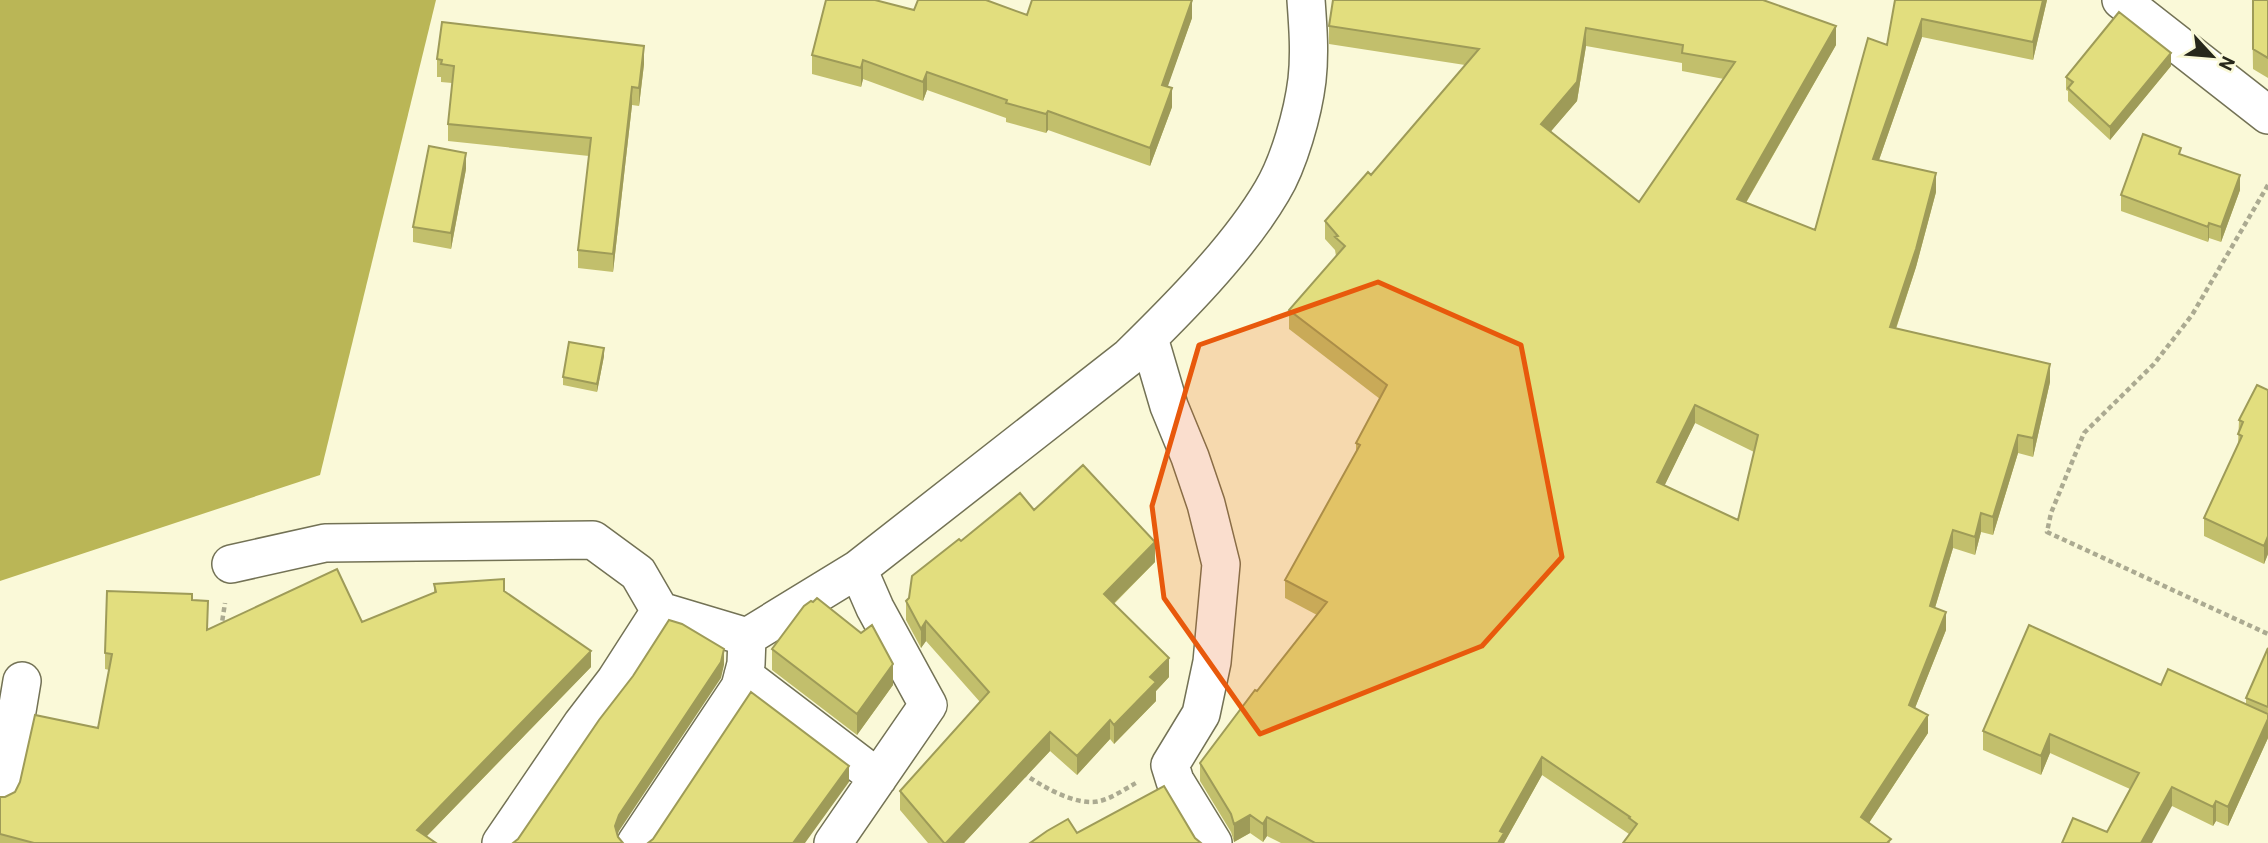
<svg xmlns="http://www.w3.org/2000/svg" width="2268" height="843" viewBox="0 0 2268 843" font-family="Barlow,sans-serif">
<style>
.forest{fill:#bab656}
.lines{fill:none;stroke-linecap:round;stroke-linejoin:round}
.street-casing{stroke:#737255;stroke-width:40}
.path{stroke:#abaa91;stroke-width:4.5;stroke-dasharray:5 3.5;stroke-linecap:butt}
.street{stroke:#fff;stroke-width:37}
.wall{fill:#c2bf6c;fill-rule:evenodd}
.shaded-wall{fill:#9e9b58}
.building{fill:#e2de7e;stroke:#9e9b58;stroke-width:2;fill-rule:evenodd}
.marked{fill:#e8590c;fill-opacity:0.2;stroke:#e8590c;stroke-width:5;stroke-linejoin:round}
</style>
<rect width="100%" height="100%" fill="#faf9d8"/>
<path class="forest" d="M 0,0 L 436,0 L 320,475 L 0,581 Z"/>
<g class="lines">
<defs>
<path id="street" d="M 2121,0 L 2268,115
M 1149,338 L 1169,406 L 1190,457 L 1206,504 L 1221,564 L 1212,662 L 1201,714 L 1170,765 L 1175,781 L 1213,843
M 231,564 L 325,543 L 593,540 L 638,573 L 660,611
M 743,675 L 878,778
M 0,793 L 11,747 L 22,681
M 501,843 L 582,724 L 615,681 L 660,611 L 747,637 L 858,569 L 1129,357 C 1177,310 1238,249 1272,191 C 1289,163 1303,113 1307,80 C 1310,54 1308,27 1306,0
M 636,843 L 740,687 L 746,664 L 747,637
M 833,843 L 928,705 L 875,608 L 858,569"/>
</defs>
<use href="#street" class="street-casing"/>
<path class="path" d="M 2268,185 L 2192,315 L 2154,364 L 2084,433 L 2051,513 L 2047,532 L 2268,634
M 221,629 L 225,603
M 1023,773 C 1041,786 1077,807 1100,801 C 1112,798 1125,789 1136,783"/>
<use href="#street" class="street"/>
</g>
<path class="wall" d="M 1333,0 L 1836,45 L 1746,203 L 1815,230 L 1887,45 L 1895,0 L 2047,0 L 2033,60 L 1922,37 L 1879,160 L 1936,192 L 1916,267 L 1896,329 L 2050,382 L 2033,457 L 2018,453 L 1993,535 L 1981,532 L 1975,555 L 1953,548 L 1935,608 L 1946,630 L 1915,708 L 1928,733 L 1869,823 L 1891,843 L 1629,834 L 1542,775 L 1504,843 L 1281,843 L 1267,836 L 1263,842 L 1250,833 L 1234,842 L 1231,832 L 1200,781 L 1200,763 L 1317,615 L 1285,598 L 1285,580 L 1356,452 L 1356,443 L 1380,399 L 1289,329 L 1289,310 L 1336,256 L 1335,250 L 1325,239 L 1325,221 L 1371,175 L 1465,65 L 1329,44 L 1329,26 ZM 1586,46 L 1682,63 L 1682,71 L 1724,79 L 1639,202 L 1550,132 L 1577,101 ZM 1695,423 L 1754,452 L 1738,520 L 1664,486 Z
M 2252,0 L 2268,0 L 2268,78 L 2253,69 Z
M 914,10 L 1027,15 L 1192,18 L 1167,87 L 1172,107 L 1150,166 L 1048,130 L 1046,133 L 1006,122 L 1006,118 L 927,90 L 923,101 L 863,79 L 861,87 L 812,74 L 812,55 Z
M 437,59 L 644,64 L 639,106 L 632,105 L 613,272 L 578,268 L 578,250 L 589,156 L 448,141 L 448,124 L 452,83 L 441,82 L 441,77 L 437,77 Z
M 2171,66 L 2110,140 L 2068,101 L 2068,91 L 2066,90 L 2066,77 Z
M 2181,154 L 2240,190 L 2221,242 L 2209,238 L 2208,242 L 2121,211 L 2121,195 Z
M 466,169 L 451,249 L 413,242 L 413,227 Z
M 604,356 L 597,392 L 563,385 L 563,377 Z
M 2268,390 L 2268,554 L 2264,564 L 2204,536 L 2204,518 L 2238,445 L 2239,420 Z
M 1034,510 L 1155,562 L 1114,604 L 1169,677 L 1156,691 L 1156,701 L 1114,744 L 1110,739 L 1077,775 L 1050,751 L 964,843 L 928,843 L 900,810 L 900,791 L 980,702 L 926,641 L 921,648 L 906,620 L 906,601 L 961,541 Z
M 434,584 L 504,591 L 591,667 L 427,836 L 436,843 L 0,843 L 0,797 L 5,797 L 15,792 L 98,728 L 109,670 L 105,669 L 105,653 L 192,600 L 207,629 L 362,622 L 434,593 Z
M 2268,648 L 2268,738 L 2228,826 L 2216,821 L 2213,826 L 2172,806 L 2107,832 L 2130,789 L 2050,753 L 2041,775 L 1983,750 L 1983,731 L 2161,685 L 2246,704 L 2246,698 Z
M 772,649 L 893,685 L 857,735 L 772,670 Z"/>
<path class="shaded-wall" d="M 1192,0 L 1192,18 L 1162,103 L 1162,85 Z
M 2043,0 L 2047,0 L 2033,60 L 2033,42 Z
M 1922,19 L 1922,37 L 1873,177 L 1873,159 Z
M 1836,26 L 1836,45 L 1737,218 L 1737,199 Z
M 1586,28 L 1586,46 L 1577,101 L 1541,143 L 1541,124 Z
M 644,46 L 644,64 L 639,106 L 639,88 Z
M 2171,53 L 2171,66 L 2110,140 L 2110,127 Z
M 863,60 L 863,79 L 861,87 L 861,68 Z
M 927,72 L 927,90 L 923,101 L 923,82 Z
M 632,87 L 632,105 L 613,272 L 613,254 Z
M 1172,88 L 1172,107 L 1150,166 L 1150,148 Z
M 1048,111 L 1048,130 L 1046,133 L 1046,114 Z
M 466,153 L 466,169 L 451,249 L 451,233 Z
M 1936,173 L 1936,192 L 1916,267 L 1890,346 L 1890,327 Z
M 2240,175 L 2240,190 L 2221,242 L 2221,227 Z
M 2209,223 L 2209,238 L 2208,242 L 2208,227 Z
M 604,348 L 604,356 L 597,392 L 597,384 Z
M 2050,364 L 2050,382 L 2033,457 L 2033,438 Z
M 1695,405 L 1695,423 L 1657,501 L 1657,482 Z
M 2018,435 L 2018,453 L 1993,535 L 1993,517 Z
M 1981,513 L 1981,532 L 1975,555 L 1975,537 Z
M 1953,530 L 1953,548 L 1930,624 L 1930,606 Z
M 2268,536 L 2268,554 L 2264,564 L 2264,546 Z
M 1155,542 L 1155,562 L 1104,613 L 1104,594 Z
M 1946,612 L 1946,630 L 1909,723 L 1909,705 Z
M 926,621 L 926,641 L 921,648 L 921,629 Z
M 724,649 L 724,665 L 721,678 L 619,831 L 615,842 L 615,826 L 619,815 Z
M 591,651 L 591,667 L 420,843 L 417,830 Z
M 1169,658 L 1169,677 L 1156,691 L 1156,701 L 1114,744 L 1114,725 L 1150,677 Z
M 893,664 L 893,685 L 857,735 L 857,714 Z
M 1928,715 L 1928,733 L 1861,835 L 1861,817 Z
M 2268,719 L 2268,738 L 2228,826 L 2228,807 Z
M 1110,720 L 1110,739 L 1077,775 L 1077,756 Z
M 1050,732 L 1050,751 L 964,843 L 946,843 Z
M 2050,734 L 2050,753 L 2041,775 L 2041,756 Z
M 1542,757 L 1542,775 L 1504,843 L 1498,843 L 1500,831 Z
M 849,766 L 849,782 L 805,843 L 793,843 Z
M 2172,787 L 2172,806 L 2152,843 L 2141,843 Z
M 2216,801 L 2216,821 L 2213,826 L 2213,807 Z
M 1250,815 L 1250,833 L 1234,842 L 1234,824 Z
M 1267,817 L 1267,836 L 1263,842 L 1263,824 Z"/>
<path class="building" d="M 826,0 L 875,0 L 914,10 L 918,0 L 986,0 L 1027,15 L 1032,0 L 1192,0 L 1162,85 L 1172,88 L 1150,148 L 1048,111 L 1046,114 L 1006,103 L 1007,100 L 927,72 L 923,82 L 863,60 L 861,68 L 812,55 Z
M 1333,0 L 1763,0 L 1836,26 L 1737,199 L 1815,230 L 1868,38 L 1887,45 L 1895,0 L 2043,0 L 2033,42 L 1922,19 L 1873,159 L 1936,173 L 1916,249 L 1890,327 L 2050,364 L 2033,438 L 2018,435 L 1993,517 L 1981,513 L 1975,537 L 1953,530 L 1930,606 L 1946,612 L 1909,705 L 1928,715 L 1861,817 L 1891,839 L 1887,843 L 1623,843 L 1637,824 L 1629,818 L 1630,817 L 1542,757 L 1500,831 L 1504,833 L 1498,843 L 1315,843 L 1267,817 L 1263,824 L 1250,815 L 1234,824 L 1231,814 L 1200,763 L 1255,690 L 1257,691 L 1327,602 L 1285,580 L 1360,445 L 1356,443 L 1387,385 L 1289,310 L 1345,246 L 1335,237 L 1338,236 L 1325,221 L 1368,172 L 1371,175 L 1479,49 L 1329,26 ZM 1586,28 L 1683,45 L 1682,53 L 1735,62 L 1639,202 L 1541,124 L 1577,82 ZM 1695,405 L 1758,435 L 1738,520 L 1657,482 Z
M 2253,0 L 2268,0 L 2268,58 L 2253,49 Z
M 2119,12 L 2171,53 L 2110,127 L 2068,88 L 2073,82 L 2066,77 Z
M 442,22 L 644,46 L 639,88 L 632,87 L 613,254 L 578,250 L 591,138 L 448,124 L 454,66 L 441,64 L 442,60 L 437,59 Z
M 2143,134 L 2181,148 L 2179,154 L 2240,175 L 2221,227 L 2209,223 L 2208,227 L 2121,195 Z
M 429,146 L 466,153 L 451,233 L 413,227 Z
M 569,342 L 604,348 L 597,384 L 563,377 Z
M 2257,385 L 2268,390 L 2268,536 L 2264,546 L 2204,518 L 2242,436 L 2238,434 L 2243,422 L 2239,420 Z
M 1083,465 L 1155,542 L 1104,594 L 1169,658 L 1150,677 L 1156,682 L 1114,725 L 1110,720 L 1077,756 L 1050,732 L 946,843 L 944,843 L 900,791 L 989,692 L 926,621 L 921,629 L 906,601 L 909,598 L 912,576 L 959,539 L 961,541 L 1020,493 L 1034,510 Z
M 337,569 L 362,622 L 436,592 L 434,584 L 504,579 L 504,591 L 591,651 L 417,830 L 436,843 L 34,843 L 0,834 L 0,797 L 5,797 L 15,792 L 20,782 L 35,715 L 98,728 L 112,654 L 105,653 L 107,591 L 192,594 L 192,600 L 208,601 L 207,630 Z
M 817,598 L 861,633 L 872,625 L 893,664 L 857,714 L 772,649 L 804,606 L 811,601 L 813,602 Z
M 669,620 L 682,624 L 724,649 L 721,662 L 619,815 L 615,826 L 618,837 L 623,843 L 513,843 L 518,839 L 599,720 L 633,676 Z
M 2029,625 L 2161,685 L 2168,669 L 2268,714 L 2268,719 L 2228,807 L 2216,801 L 2213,807 L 2172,787 L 2141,843 L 2062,843 L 2073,818 L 2107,832 L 2139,773 L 2050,734 L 2041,756 L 1983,731 Z
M 2268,648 L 2268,707 L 2246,698 Z
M 751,692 L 849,766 L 793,843 L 648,843 L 653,839 Z
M 1164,786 L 1195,838 L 1201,843 L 1030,843 L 1047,831 L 1068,819 L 1077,833 Z"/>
<path class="marked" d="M 1378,282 L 1521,345 L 1562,557 L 1482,646 L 1260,734 L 1164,598 L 1152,506 L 1199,345 Z"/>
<g transform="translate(2212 56) rotate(116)" stroke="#faf9d8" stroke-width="5" paint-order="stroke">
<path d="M0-5L12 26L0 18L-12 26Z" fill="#27271b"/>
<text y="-10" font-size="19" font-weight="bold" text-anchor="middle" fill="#27271b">N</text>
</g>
</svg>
